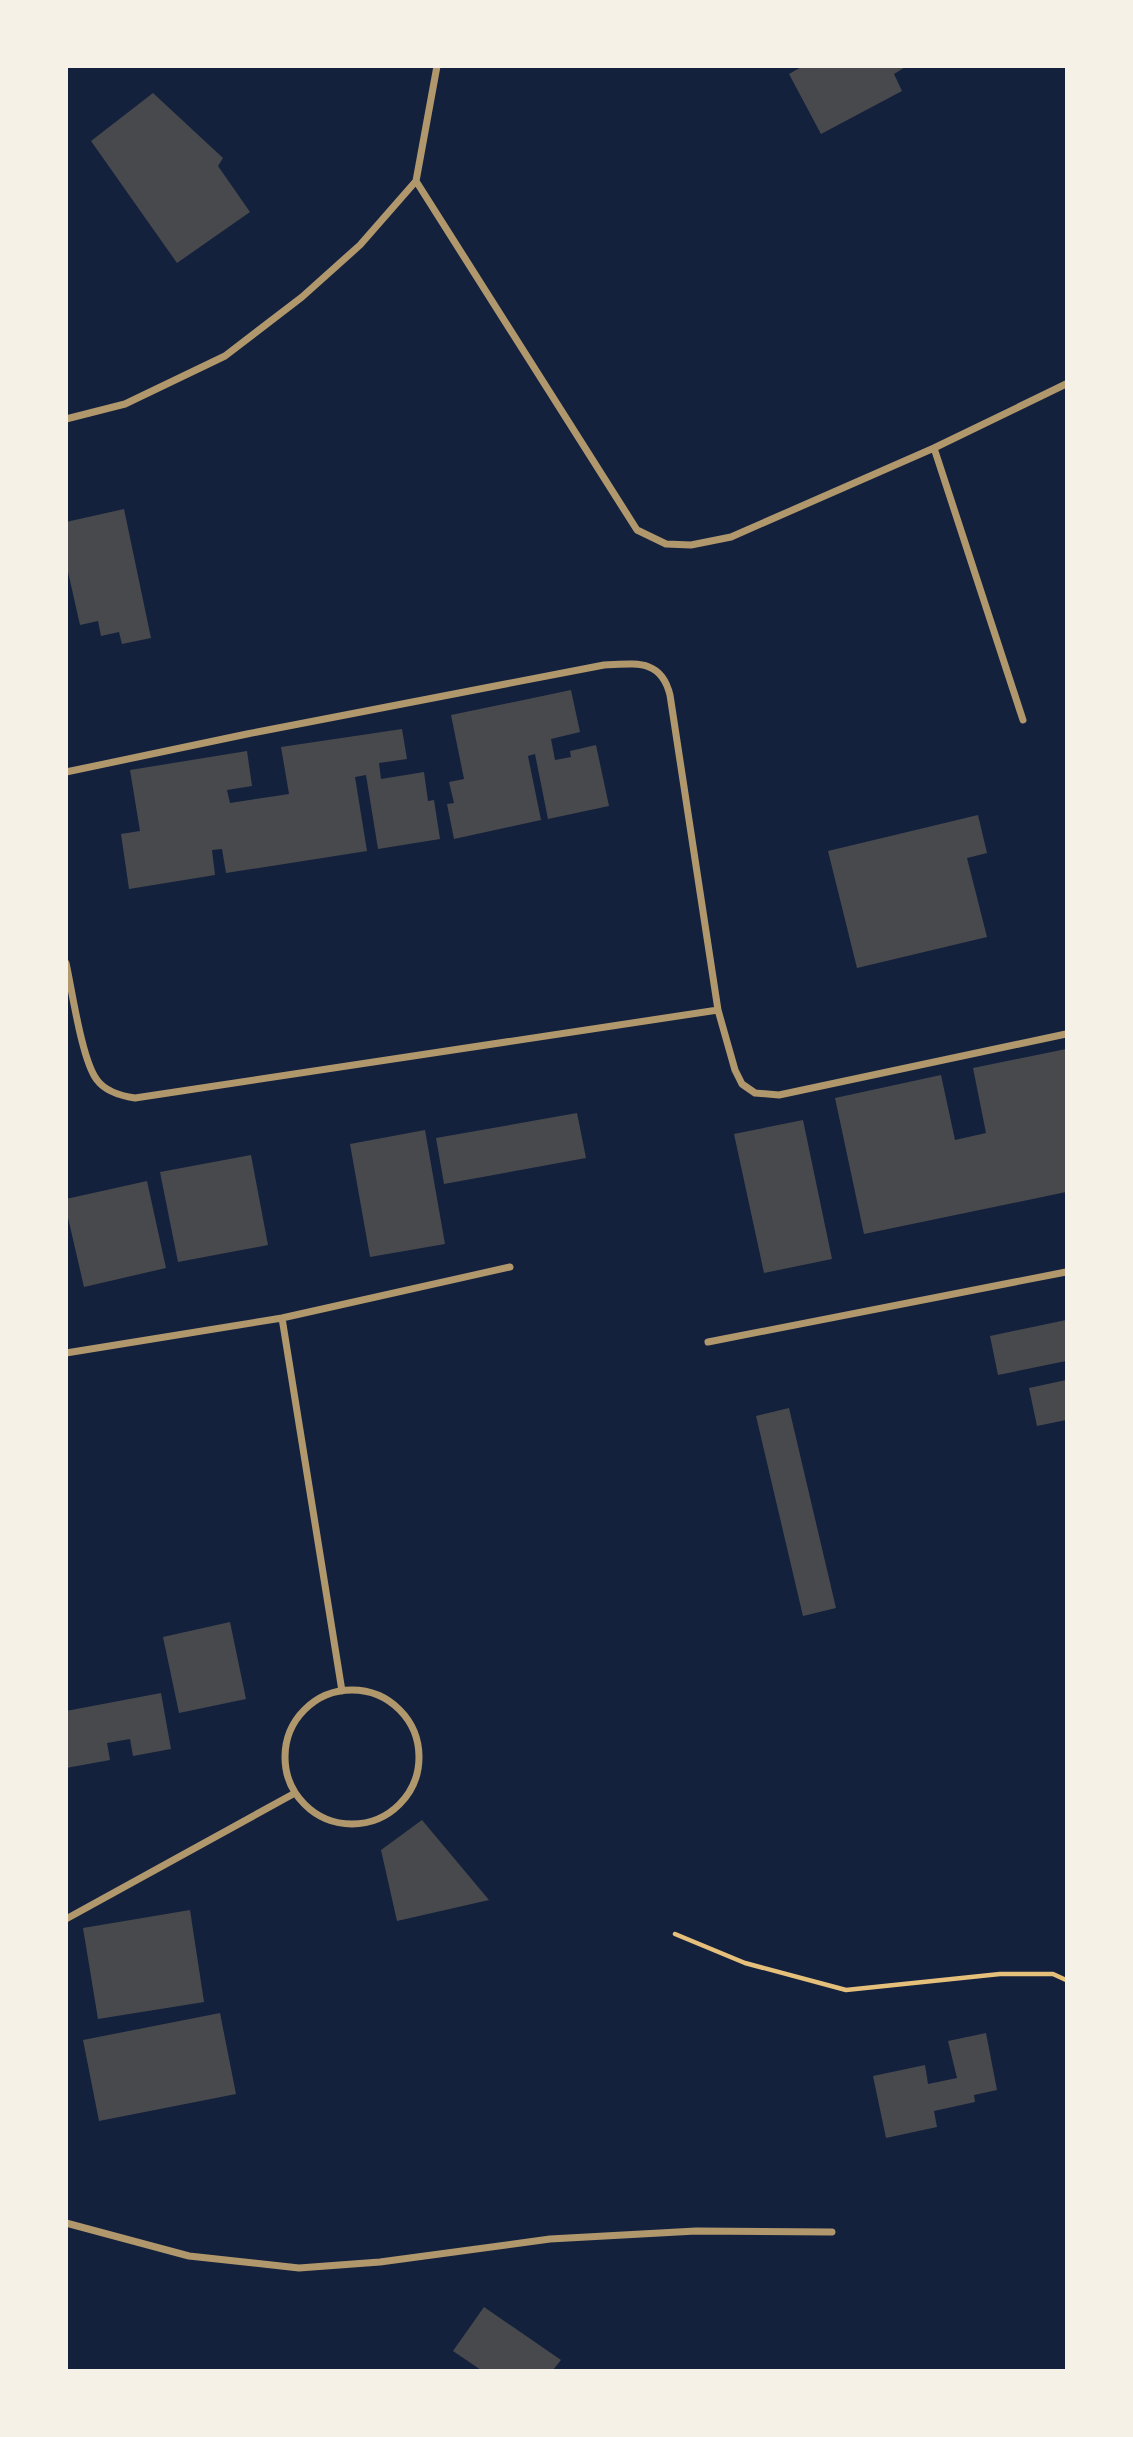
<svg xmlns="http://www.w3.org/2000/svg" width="1133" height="2437" viewBox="0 0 1133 2437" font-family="Figtree,sans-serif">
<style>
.building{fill:#48494c}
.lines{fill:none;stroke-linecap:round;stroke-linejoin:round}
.path{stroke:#e5c07b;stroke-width:4.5}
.minor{stroke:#b1986c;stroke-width:7}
</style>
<rect width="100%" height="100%" fill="#14213d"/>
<path class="building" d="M 803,66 L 907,66 L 894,74 L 902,91 L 821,134 L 789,74 Z
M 153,93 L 223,158 L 218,166 L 250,212 L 177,263 L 91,141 Z
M 124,509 L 151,638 L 122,644 L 119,632 L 101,636 L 98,621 L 80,625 L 66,563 L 66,522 Z
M 571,690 L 580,732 L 551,739 L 555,760 L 571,757 L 570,751 L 596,745 L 609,806 L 548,819 L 535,754 L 528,756 L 541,820 L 454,839 L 447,804 L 454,803 L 449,782 L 464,779 L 451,715 Z
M 402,729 L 407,759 L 379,763 L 381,779 L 424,772 L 428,801 L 434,800 L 440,839 L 378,849 L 366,775 L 355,777 L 367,851 L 226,873 L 222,849 L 212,850 L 215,875 L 129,889 L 121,834 L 140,831 L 130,770 L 247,751 L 252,786 L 227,790 L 230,803 L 289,794 L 281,747 Z
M 978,815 L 987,853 L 967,858 L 987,937 L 857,968 L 828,851 Z
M 1066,1049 L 1066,1192 L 864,1234 L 835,1098 L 941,1075 L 955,1140 L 986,1133 L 973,1068 Z
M 577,1113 L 586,1158 L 444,1184 L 436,1138 Z
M 803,1120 L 832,1259 L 764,1273 L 734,1134 Z
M 425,1130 L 445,1244 L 370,1257 L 350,1144 Z
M 251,1155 L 268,1245 L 178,1262 L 160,1172 Z
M 147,1181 L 166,1268 L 84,1287 L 66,1209 L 66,1199 Z
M 1066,1320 L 1066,1361 L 998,1375 L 990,1336 Z
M 1066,1380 L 1066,1420 L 1037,1426 L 1029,1388 Z
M 789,1408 L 836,1608 L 803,1616 L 756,1416 Z
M 230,1622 L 246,1699 L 179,1713 L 163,1637 Z
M 161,1693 L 171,1749 L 133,1756 L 130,1739 L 107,1743 L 110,1760 L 66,1768 L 66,1711 Z
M 422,1820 L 489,1900 L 397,1921 L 381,1850 Z
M 190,1910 L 204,2002 L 98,2019 L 83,1928 Z
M 220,2013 L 236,2094 L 99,2121 L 83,2040 Z
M 986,2033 L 997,2090 L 974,2095 L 975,2102 L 934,2111 L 937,2127 L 886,2138 L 873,2076 L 925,2065 L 928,2084 L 957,2078 L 948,2041 Z
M 484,2307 L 561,2360 L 553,2370 L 481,2370 L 453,2351 Z"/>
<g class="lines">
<path class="path" d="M 675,1934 L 745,1963 L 846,1990 L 1000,1974 L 1053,1974 L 1066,1980"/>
<path class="minor" d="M 416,181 L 637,530 L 666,544 L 691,545 L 731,537 L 934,448 L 1066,384
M 66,419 L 125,404 L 225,356 L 302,297 L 360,245 L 416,181 L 437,66
M 934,448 L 1023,720
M 66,772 L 247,734 L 604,665 C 635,664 661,658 670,695 L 718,1010 L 735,1070 L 742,1084 L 755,1093 L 779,1095 L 1066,1034
M 66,963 C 72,990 82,1061 97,1080 C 106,1092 121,1096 135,1098 L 718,1010
M 282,1318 L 342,1691
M 708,1342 L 1066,1272
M 66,1353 L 282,1318 L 510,1267
M285 1757a67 67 0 1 1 134 0a67 67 0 1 1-134 0Z
M 66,1919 L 295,1793
M 66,2223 L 189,2256 L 299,2268 L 380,2262 L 550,2239 L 696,2231 L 832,2232"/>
</g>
<rect width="1133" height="2437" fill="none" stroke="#f6f1e7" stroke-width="136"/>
</svg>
